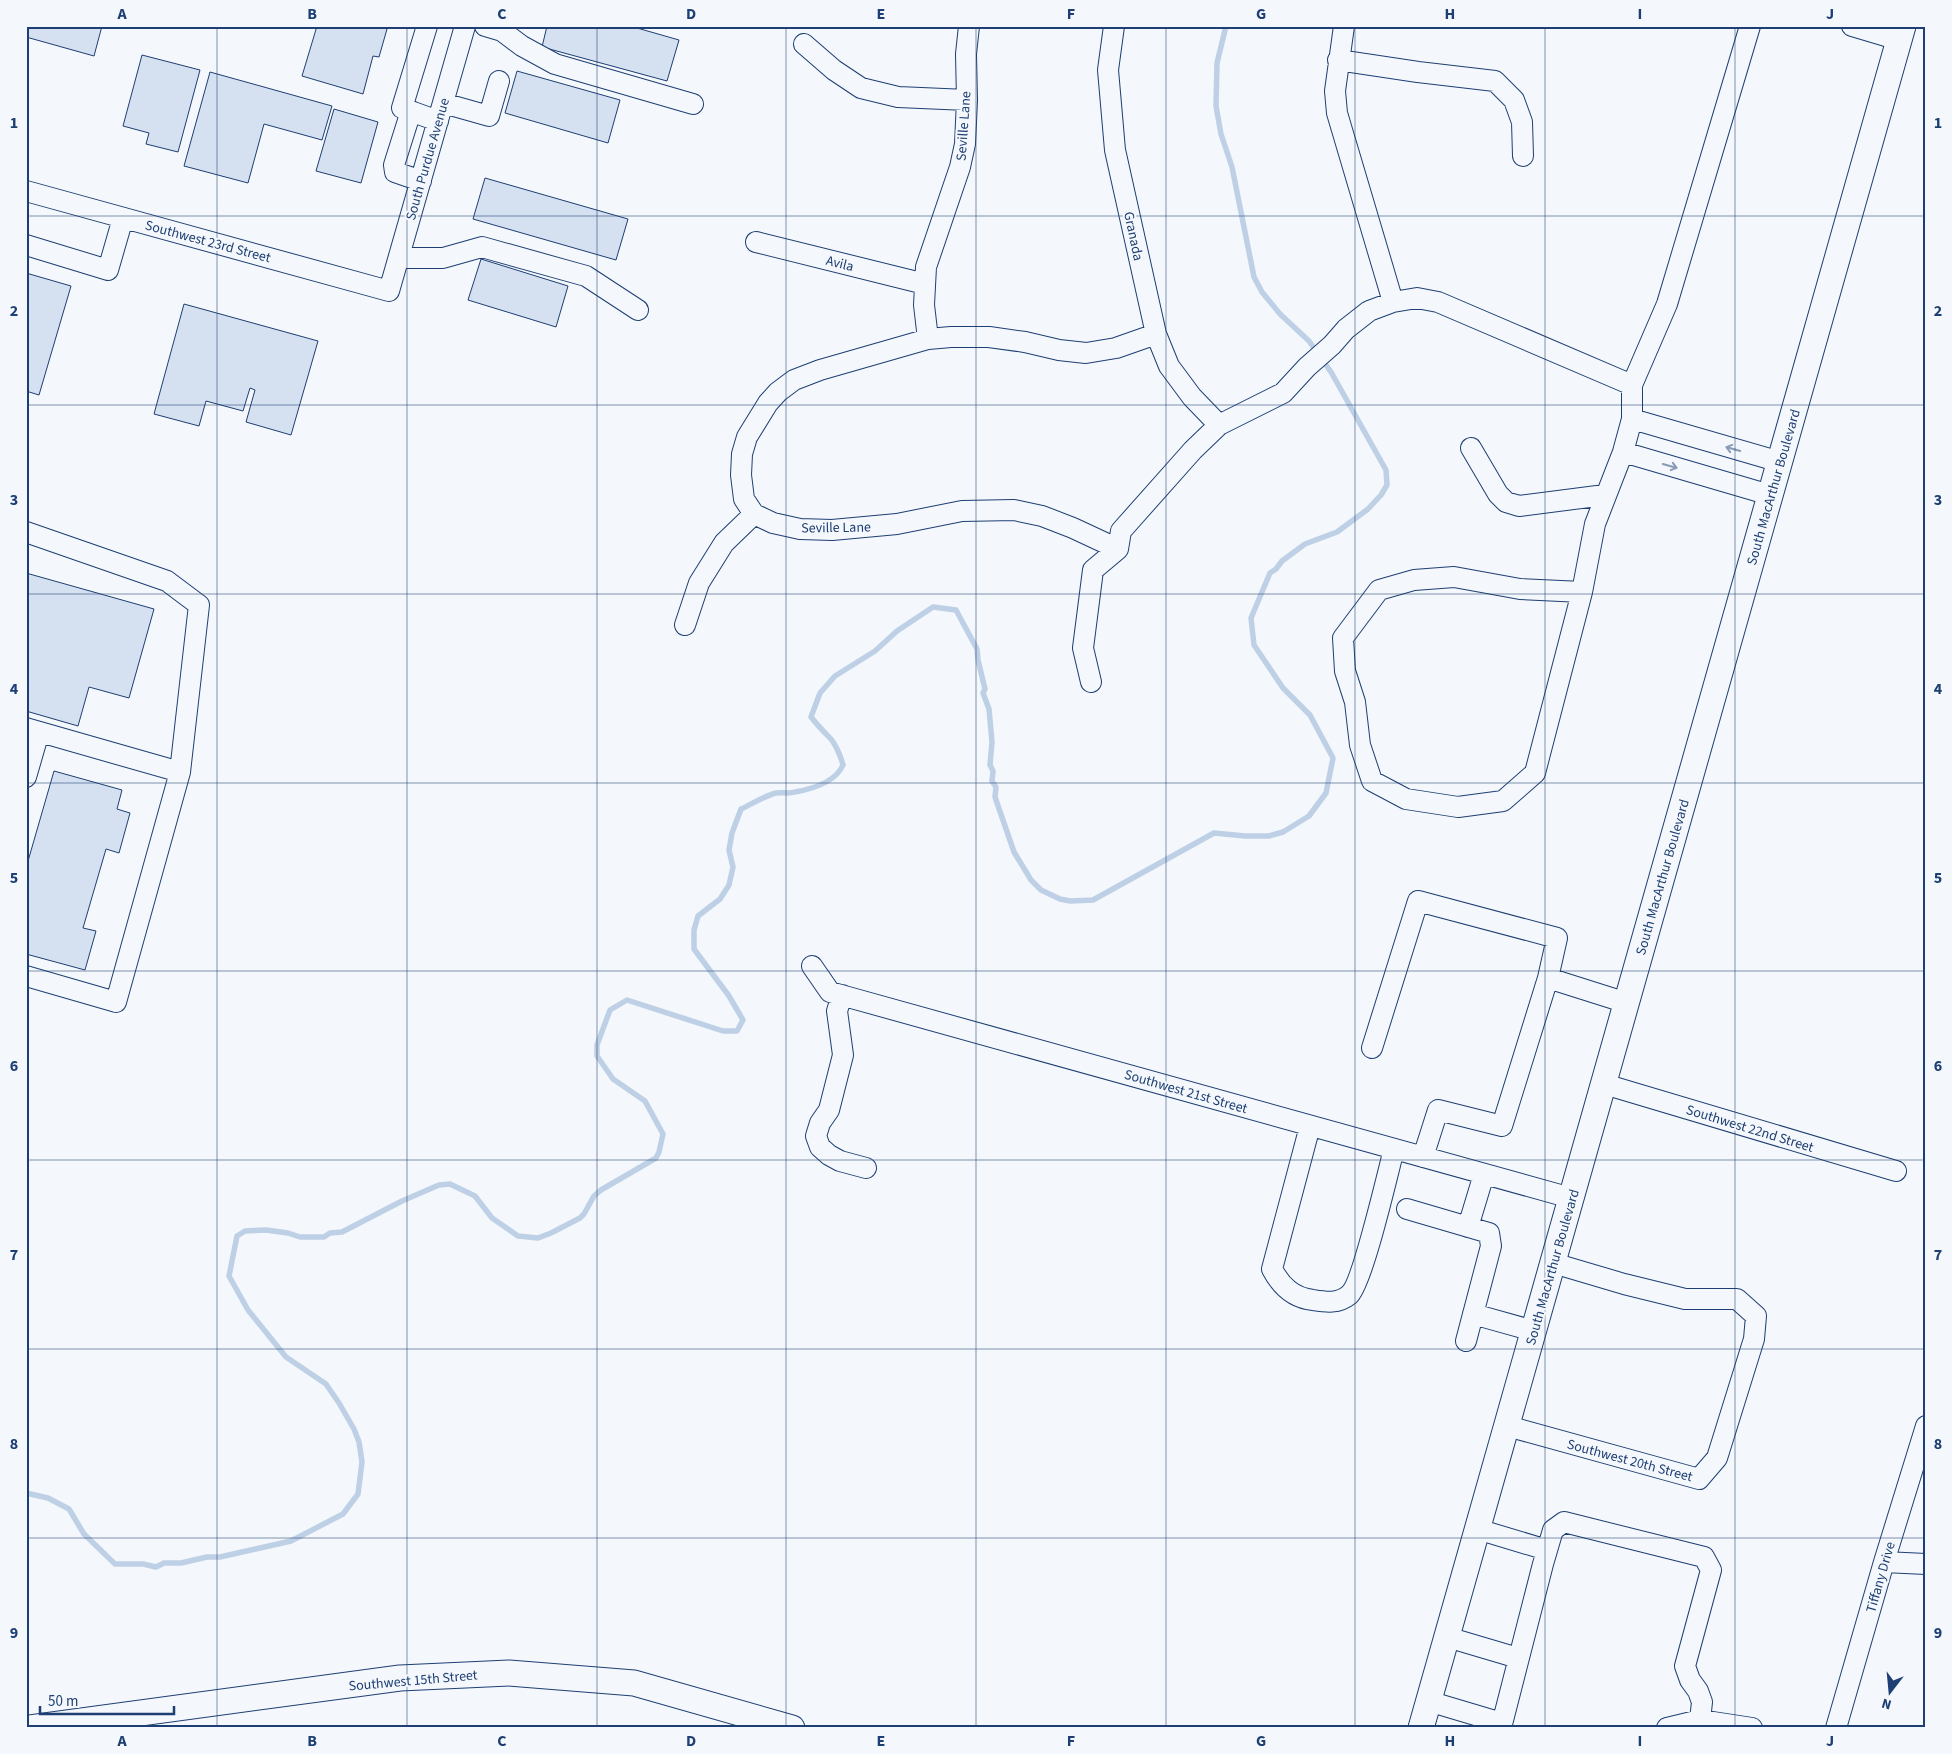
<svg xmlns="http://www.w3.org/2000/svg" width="1952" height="1754" viewBox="0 0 1952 1754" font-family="'Source Sans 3',sans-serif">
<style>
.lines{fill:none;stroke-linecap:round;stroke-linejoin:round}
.stream{stroke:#bed0e5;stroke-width:5.5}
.building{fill:#d5e0f0;stroke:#1d3f73}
.minor-casing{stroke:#1d3f73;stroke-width:22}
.major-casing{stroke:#1d3f73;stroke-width:27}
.minor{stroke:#f4f7fb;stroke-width:20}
.major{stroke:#f4f7fb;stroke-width:25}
.oneway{stroke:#889bb7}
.grid{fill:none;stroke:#1d3f73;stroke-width:1;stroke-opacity:0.55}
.labels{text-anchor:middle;stroke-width:4;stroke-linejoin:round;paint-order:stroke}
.street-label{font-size:14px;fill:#1d3f73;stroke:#f4f7fb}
.neatline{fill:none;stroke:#1d3f73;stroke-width:2}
.grid-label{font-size:16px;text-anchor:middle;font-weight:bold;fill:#1d3f73}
</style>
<rect width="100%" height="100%" fill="#f4f7fb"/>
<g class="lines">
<path class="stream" d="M 26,1493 L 48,1498 L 69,1509 L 84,1534 L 115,1564 L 143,1564 L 156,1567 L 164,1563 L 181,1563 L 207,1557 L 220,1557 L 291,1541 L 343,1514 L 358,1494 L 362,1462 L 359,1442 L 354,1429 L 339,1403 L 326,1384 L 286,1357 L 248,1310 L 229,1276 L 237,1236 L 245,1231 L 266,1230 L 288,1233 L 300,1237 L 324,1237 L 330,1233 L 342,1232 L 402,1201 L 439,1185 L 450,1184 L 475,1196 L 492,1218 L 518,1236 L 538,1238 L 551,1233 L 580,1218 L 584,1214 L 594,1196 L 601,1190 L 656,1158 L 659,1152 L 663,1134 L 645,1101 L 613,1079 L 597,1056 L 597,1045 L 610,1010 L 627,1000 L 723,1031 L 737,1031 L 743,1020 L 729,996 L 694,949 L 694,930 L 698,916 L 720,899 L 729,885 L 733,867 L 729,850 L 732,833 L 741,809 C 752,804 764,796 776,793 C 782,792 789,794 795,792 C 812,789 835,783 843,765 C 841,757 835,742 828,736 C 821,729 818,726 811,717 L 820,693 L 835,676 L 875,651 L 897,631 L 933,607 L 956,610 L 977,649 L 978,660 L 985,689 L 983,693 L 989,709 L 992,742 L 990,765 L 993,771 L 992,781 L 996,787 L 995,797 L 1014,852 L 1031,880 L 1041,890 L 1060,899 L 1070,901 L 1093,900 L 1214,833 L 1245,836 L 1269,836 L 1283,832 L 1309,816 L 1326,793 L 1333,758 L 1310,715 L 1283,688 L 1254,645 L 1251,618 L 1270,573 L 1276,569 L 1282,561 L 1305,544 L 1337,532 L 1368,509 L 1381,495 L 1387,485 L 1386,470 L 1331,372 L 1309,341 L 1280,314 L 1262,292 L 1254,277 L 1232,167 L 1221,134 L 1216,106 L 1217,63 L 1226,26"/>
</g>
<path class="building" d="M 26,26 L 102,26 L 94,56 L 26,37 Z
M 317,26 L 385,26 L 384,28 L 387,29 L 379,57 L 373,56 L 363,94 L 302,76 Z
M 547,26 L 630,26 L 679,40 L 667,81 L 542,47 Z
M 142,55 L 200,70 L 178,152 L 146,144 L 149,133 L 123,126 Z
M 517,71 L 620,100 L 608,143 L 505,113 Z
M 210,72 L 332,106 L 322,140 L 264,124 L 248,183 L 184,166 Z
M 334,109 L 378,122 L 361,183 L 316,171 Z
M 485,178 L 628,219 L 616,260 L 473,219 Z
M 481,259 L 568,286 L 556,327 L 468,300 Z
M 26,273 L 71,286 L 39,395 L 26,391 Z
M 184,304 L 318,341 L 291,435 L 246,422 L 255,390 L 250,388 L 243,411 L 206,401 L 199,426 L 154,414 Z
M 26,573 L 154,609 L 129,698 L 89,687 L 78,726 L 26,711 Z
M 54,771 L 122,790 L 117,809 L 130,813 L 119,853 L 106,849 L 83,928 L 96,931 L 85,970 L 26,954 L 26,868 Z"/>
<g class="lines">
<defs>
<path id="minor" d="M 427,26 L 402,108 L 438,121
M 485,26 L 502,31 L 522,46 L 555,64 L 693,104
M 1114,26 L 1108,70 L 1115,150 L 1156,334 L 1169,366 L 1192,397 L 1219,425
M 1344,26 L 1335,91 L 1337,113 L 1393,302 L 1417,298 L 1438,302 L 1632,385
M 1852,26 L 1899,40
M 804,44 L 834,70 L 861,88 L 898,97 L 967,100
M 1338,60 L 1418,72 L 1495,81 L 1514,100 L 1522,122 L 1523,156
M 443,103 L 489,116 L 499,81
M 411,111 L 394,165 L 395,172 L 421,181
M 26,191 L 389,291 L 465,26
M 756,242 L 925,284
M 26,245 L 108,270 L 123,218
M 399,258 L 443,258 L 482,247 L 586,276 L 638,310
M 928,339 L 924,305 L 926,267 L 960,167 L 965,144 L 967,100 L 966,54 L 969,26
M 1632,419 L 1780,462
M 1471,448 L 1498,494 L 1506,502 L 1519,506 L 1605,495
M 1623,452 L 1770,495
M 26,532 L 167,581 L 199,605 L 180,772 L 116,1002 L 26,976
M 1118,549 L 1073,528 L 1042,516 L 1014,510 L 962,511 L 897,524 L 832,530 L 800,529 L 773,523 L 754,514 L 744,499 L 741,475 L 742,454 L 747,437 L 768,403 L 778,392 L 794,380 L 820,370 L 928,339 L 951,337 L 989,337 L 1025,342 L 1059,350 L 1086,353 L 1116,348 L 1156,334
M 1582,592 L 1520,589 L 1454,577 L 1414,580 L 1379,590 L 1343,638 L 1345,671 L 1355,702 L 1360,745 L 1372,781 L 1406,799 L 1458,807 L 1503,801 L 1535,773 L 1582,592 L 1595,524 L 1623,452 L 1632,419 L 1632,385 L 1667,304 L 1750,26
M 685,625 L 699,583 L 724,543 L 754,514
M 1091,682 L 1083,648 L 1093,570 L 1118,549 L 1121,531 L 1193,450 L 1219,425 L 1283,393 L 1307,367 L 1332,345 L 1346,329 L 1369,311 L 1393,302
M 26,728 L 180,772
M 26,777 L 39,732
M 812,966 L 830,992 L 1571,1198
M 842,995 L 837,1011 L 843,1055 L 829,1110 L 820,1123 L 816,1136 L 820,1147 L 829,1155 L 840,1161 L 866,1168
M 1372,1048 L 1418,901 L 1557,938 L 1548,978 L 1627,1003
M 1604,1084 L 1896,1171
M 1310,1126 L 1272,1269 C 1281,1286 1293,1298 1313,1300 C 1326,1302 1338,1304 1349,1295 C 1362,1285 1388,1172 1394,1149
M 1423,1157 L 1438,1110 L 1502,1126 L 1548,978
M 1407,1209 L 1489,1233 L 1491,1246 L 1466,1341
M 1468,1227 L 1484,1174
M 1473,1314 L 1534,1331
M 1507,1426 L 1699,1479 L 1717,1458 L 1754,1339 L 1756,1316 L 1737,1299 L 1685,1299 L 1624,1284 L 1553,1263
M 1477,1529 L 1547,1550
M 1884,1562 L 1926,1564
M 1447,1637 L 1518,1658
M 1428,1701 L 1502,1723
M 1501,1728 L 1543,1564 L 1553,1530 L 1564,1522 L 1704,1557 L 1711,1570 L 1685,1666 L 1690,1680 L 1698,1691 L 1702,1702 L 1700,1720
M 1667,1728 L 1700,1720 L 1752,1728
M 1836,1728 L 1884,1562 L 1926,1426"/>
<path id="major" d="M 30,1728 L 400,1678 L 509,1673 L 634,1683 L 792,1728
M 1421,1728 L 1903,26"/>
</defs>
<use href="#minor" class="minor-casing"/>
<use href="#major" class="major-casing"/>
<use href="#minor" class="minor"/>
<use href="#major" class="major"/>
</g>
<defs><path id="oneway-shaft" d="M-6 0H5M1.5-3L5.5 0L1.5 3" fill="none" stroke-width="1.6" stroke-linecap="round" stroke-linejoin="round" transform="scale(1.25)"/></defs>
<g class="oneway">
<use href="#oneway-shaft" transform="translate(1733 449) rotate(-164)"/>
<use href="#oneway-shaft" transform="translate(1670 466) rotate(16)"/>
</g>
<path class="grid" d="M 217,26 L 217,1728M 407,26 L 407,1728M 597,26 L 597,1728M 786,26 L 786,1728M 976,26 L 976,1728M 1166,26 L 1166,1728M 1355,26 L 1355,1728M 1545,26 L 1545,1728M 1735,26 L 1735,1728M 26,216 L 1926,216M 26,405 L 1926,405M 26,594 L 1926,594M 26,783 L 1926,783M 26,971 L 1926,971M 26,1160 L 1926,1160M 26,1349 L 1926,1349M 26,1538 L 1926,1538"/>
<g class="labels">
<g class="street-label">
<text transform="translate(963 126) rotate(-86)" y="5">Seville Lane</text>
<text transform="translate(427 159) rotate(-74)" y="5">South Purdue Avenue</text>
<text transform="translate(1134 236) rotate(78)" y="5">Granada</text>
<text transform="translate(208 241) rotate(15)" y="5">Southwest 23rd Street</text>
<text transform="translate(840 263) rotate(14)" y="5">Avila</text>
<text transform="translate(1773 487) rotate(-74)" y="5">South MacArthur Boulevard</text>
<text transform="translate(836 527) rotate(-1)" y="5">Seville Lane</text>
<text transform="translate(1662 877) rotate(-74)" y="5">South MacArthur Boulevard</text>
<text transform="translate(1186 1091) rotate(16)" y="5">Southwest 21st Street</text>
<text transform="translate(1750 1128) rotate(17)" y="5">Southwest 22nd Street</text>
<text transform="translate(1552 1267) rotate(-74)" y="5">South MacArthur Boulevard</text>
<text transform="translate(1630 1460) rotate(15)" y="5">Southwest 20th Street</text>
<text transform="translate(1880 1577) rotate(-74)" y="5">Tiffany Drive</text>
<text transform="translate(413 1680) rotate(-5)" y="5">Southwest 15th Street</text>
</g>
</g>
<rect width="1952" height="1754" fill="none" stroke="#f4f7fb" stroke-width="55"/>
<g transform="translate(1890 1692) rotate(196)" stroke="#f4f7fb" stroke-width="4" paint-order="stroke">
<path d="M0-4L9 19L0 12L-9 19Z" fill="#1d3f73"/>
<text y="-8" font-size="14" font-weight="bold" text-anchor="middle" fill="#1d3f73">N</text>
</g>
<path d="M40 1706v8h134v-8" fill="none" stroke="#1d3f73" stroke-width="2.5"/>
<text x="48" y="1706" font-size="15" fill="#1d3f73" stroke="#f4f7fb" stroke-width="4" paint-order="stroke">50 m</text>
<rect x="28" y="28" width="1896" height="1698" class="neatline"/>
<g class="grid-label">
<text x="122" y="19">A</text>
<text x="312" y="19">B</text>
<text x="502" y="19">C</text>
<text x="691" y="19">D</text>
<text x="881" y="19">E</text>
<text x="1071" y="19">F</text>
<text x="1261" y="19">G</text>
<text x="1450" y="19">H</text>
<text x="1640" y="19">I</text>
<text x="1830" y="19">J</text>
<text x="14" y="128">1</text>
<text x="1938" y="128">1</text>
<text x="14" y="316">2</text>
<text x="1938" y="316">2</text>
<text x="14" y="505">3</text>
<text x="1938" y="505">3</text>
<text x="14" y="694">4</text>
<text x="1938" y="694">4</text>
<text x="14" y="883">5</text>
<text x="1938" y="883">5</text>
<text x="14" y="1071">6</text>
<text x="1938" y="1071">6</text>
<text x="14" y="1260">7</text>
<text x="1938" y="1260">7</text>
<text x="14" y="1449">8</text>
<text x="1938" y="1449">8</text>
<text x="14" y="1638">9</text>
<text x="1938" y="1638">9</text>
<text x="122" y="1746">A</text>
<text x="312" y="1746">B</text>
<text x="502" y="1746">C</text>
<text x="691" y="1746">D</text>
<text x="881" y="1746">E</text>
<text x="1071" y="1746">F</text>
<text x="1261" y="1746">G</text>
<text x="1450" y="1746">H</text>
<text x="1640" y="1746">I</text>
<text x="1830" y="1746">J</text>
</g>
</svg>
